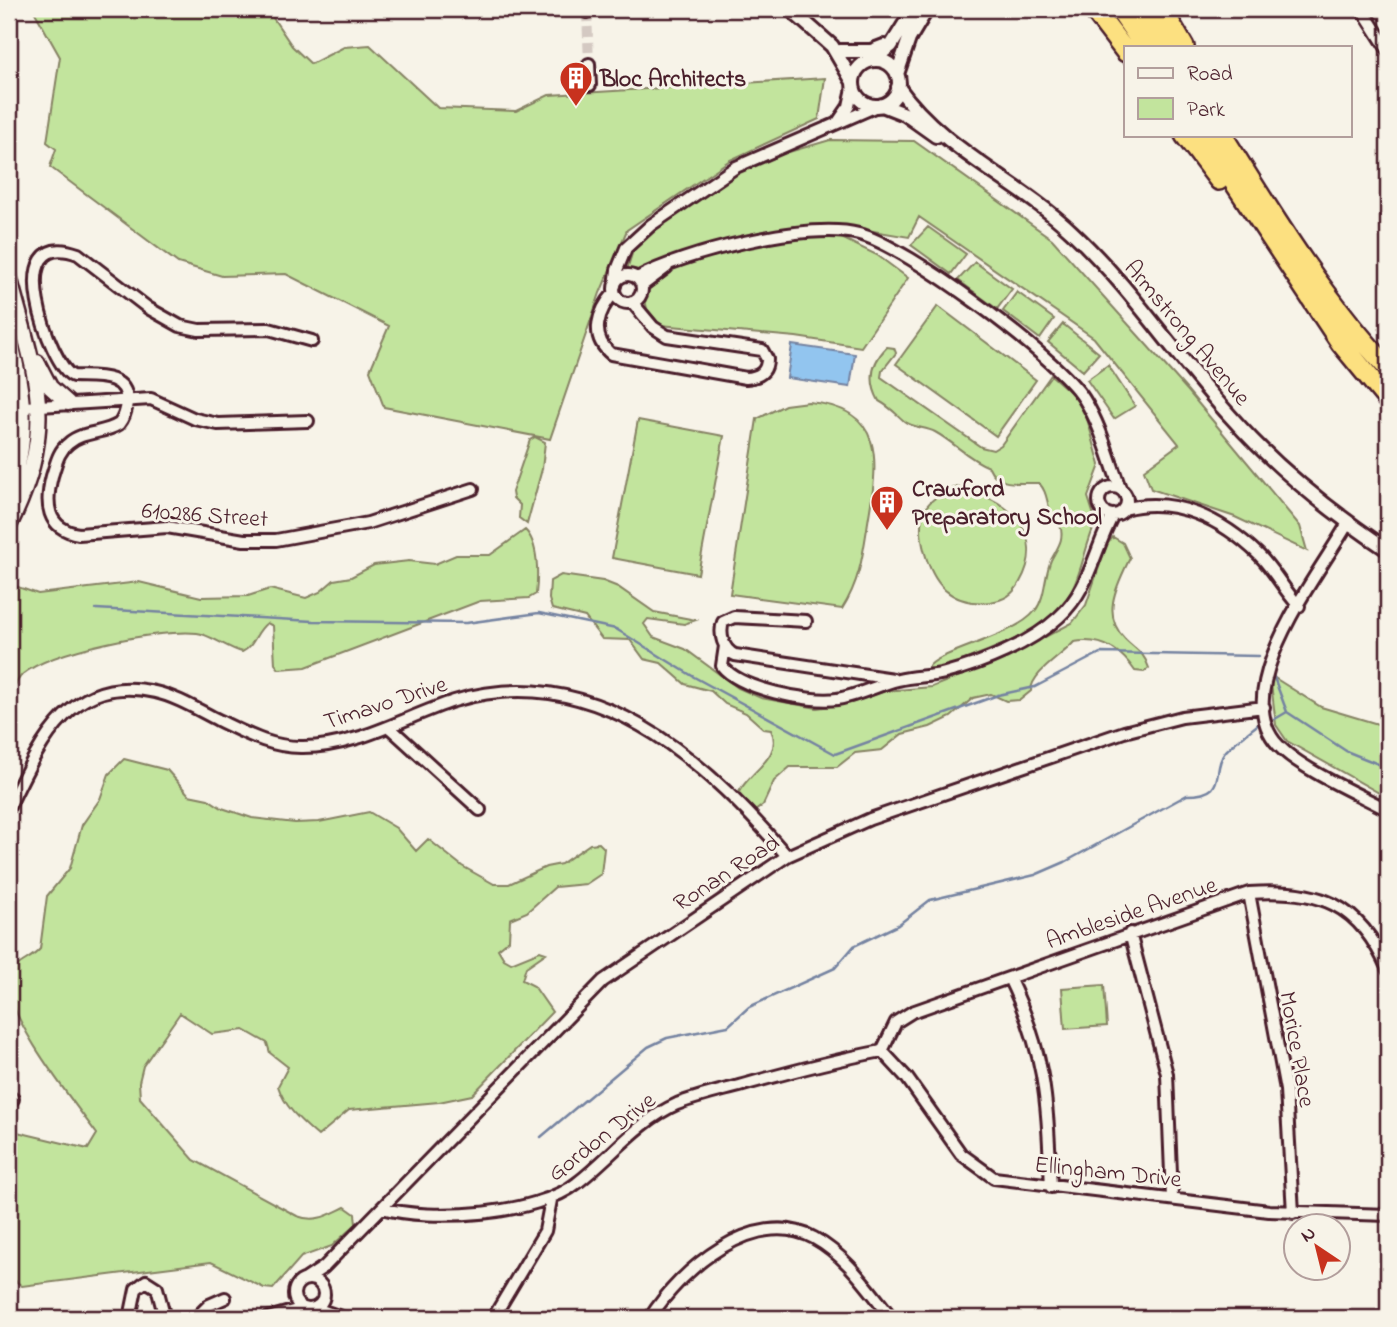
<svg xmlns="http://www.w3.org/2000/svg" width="1397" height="1327" viewBox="0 0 1397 1327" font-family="'Indie Flower',sans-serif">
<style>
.green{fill:#c2e49d;stroke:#868264;stroke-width:2}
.water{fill:#92c5ef;stroke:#7583a1;stroke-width:2}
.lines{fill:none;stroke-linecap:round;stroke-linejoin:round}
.stream{stroke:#7583a1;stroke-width:2.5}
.minor-tunnel{stroke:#d4c9c2;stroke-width:10;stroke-dasharray:10 5;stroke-linecap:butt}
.minor-casing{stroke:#4a1f2b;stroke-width:16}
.tertiary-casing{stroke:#4a1f2b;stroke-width:18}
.secondary-casing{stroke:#4a1f2b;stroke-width:19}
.motorway-casing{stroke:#4a1f2b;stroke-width:24}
.minor{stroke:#f7f3e8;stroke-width:10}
.tertiary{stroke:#f7f3e8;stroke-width:12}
.secondary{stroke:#f7f3e8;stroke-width:14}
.motorway{stroke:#fce080;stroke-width:19}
.labels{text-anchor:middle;stroke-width:6;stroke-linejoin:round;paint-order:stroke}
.poi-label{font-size:24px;font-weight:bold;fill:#4a1f2b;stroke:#f7f3e8;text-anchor:start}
.street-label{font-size:24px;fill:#4a1f2b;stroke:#f7f3e8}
</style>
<rect width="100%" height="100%" fill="#f7f3e8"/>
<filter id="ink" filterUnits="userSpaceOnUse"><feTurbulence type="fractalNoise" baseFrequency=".0143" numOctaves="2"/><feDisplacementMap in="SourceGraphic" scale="14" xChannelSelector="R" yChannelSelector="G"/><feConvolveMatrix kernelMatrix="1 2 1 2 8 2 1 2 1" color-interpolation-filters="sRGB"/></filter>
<g filter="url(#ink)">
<path class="green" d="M 33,9 L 267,9 L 292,46 L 311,64 L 344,47 L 370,45 L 438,108 L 516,111 L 549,95 L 825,78 L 819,119 L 730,160 L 627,230 L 600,293 L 550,439 L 384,407 L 370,370 L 389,326 L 286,274 L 222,276 L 178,263 L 50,167 L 56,149 L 47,142 L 60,57 Z
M 830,140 L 914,141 L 1052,239 L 1188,391 L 1300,526 L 1307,551 L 1235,517 L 1151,489 L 1144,470 L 1179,444 L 1094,338 L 919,217 L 909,237 L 837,225 L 774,235 L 625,276 L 636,241 L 738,167 Z
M 928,227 L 966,254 L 951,274 L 911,245 Z
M 829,232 L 877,255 L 908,278 L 861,347 L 796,337 L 660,325 L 647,309 L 644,295 L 648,284 L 671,266 L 781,239 Z
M 975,262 L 1012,289 L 997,309 L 958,280 Z
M 1017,292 L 1054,319 L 1040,339 L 1003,311 Z
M 938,306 L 1036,380 L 996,436 L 896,364 Z
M 1063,324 L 1099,353 L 1083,371 L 1048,342 Z
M 887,347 L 894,348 L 896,353 L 882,371 L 881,377 L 981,447 L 993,450 L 1001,445 L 1051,375 L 1076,397 L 1086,415 L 1100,465 L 1088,497 L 1096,522 C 1086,543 1083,567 1073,588 C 1055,626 1011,642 974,656 C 960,662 942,672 928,668 C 936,651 1015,637 1035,611 C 1046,597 1044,576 1051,560 C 1057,548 1065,540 1060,525 C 1057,519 1051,514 1049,507 C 1046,497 1046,491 1039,483 C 1019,482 998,488 989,467 C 968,459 955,443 935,432 C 926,427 912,428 904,421 C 895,413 890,407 879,401 C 868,381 871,363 887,347 Z
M 1108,365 L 1135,406 L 1114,419 L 1087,380 Z
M 808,402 C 887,408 878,463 868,522 C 863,554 860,581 842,609 L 730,594 L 757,419 L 785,405 Z
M 638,420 L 724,436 L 698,574 L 612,558 Z
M 535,437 L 545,442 L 542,469 L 527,524 L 519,518 L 520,505 L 513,498 L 512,492 L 530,440 Z
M 955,487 C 1003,495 1049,531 1020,582 C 1013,595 1004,600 990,602 C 973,604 958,601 945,590 C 928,574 914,531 925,509 C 931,498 945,492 955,487 Z
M 525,530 C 539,543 538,576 536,594 L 529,598 L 480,601 L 306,667 L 279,669 L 275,664 L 273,626 L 267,623 C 255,632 255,646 242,652 C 227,648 209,634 197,633 C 159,629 53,650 23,674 C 17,679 13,690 9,697 L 9,584 L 38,594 L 139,582 L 201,597 L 248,596 L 270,589 L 306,598 L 320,592 L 334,580 L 351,577 L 374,565 L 409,561 L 435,564 L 456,555 L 490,555 Z
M 1113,537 L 1123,543 L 1130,558 C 1118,583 1100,615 1125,639 C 1136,650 1144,652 1149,668 L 1144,672 L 1135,671 C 1121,650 1102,637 1074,642 C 1062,656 1031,673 1031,691 L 1020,700 L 1006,701 L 991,694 L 973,698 L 951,717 L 930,727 L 902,734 L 882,750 L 855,753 L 837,767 L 790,767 L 774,781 L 763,805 L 755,811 L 744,804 L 739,792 C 749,772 784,756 771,730 L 764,729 L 746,713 L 725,704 L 711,691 L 685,684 L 661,663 L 644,659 L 630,640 L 602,639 L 585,617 L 552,609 L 549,599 L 550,581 L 561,575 L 603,581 L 618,587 L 654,612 L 696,620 L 684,624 L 648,619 L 644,624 L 653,637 L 685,649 L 738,688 L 761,698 L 817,708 L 851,703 L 885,691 L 932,687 L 1005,658 L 1072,623 L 1086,605 L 1107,544 Z
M 1270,675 L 1321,707 L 1388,727 L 1388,798 L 1287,741 L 1276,725 Z
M 124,759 L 167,770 L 189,795 L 208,799 L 222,808 L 252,818 L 295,823 L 319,822 L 369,812 L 396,828 L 416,851 L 428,839 L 462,866 L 494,884 L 509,884 L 546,867 L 561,864 L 590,844 L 599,843 L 604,848 L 601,874 L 586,884 L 555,887 L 527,912 L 510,919 L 509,940 L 498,949 L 504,959 L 511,963 L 540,951 L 546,953 L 526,967 L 522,980 L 534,986 L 552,1012 L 472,1095 L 439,1102 L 349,1110 L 318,1136 C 301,1121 285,1108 278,1086 L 288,1067 L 270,1053 L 267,1043 L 244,1030 L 212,1034 L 180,1013 L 143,1066 L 139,1082 L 140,1098 L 194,1160 L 297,1216 C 316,1223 328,1215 345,1207 L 355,1214 L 356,1224 L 332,1246 L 301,1257 L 273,1289 L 264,1288 L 211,1262 L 22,1286 L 9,1276 L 9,1130 L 88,1149 L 97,1134 C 76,1105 0,1011 9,977 C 15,962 31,960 40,949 L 47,896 L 70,868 L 82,825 L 100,799 L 109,774 Z
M 1104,985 L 1107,1026 L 1065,1029 L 1062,988 Z"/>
<path class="water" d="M 792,345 L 855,354 L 850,387 L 787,378 Z"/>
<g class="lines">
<path class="stream" d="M 96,609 L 313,621 L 466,623 L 539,613 L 616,629 L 694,677 L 835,754 L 998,695 L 1035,687 L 1100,653 L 1259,656
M 1273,675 L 1287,712 L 1346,751 L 1388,768
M 1275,719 L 1287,712
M 541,1137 L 648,1047 L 667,1038 L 728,1026 L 749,1007 L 835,968 L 854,946 L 898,925 L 930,900 L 1035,875 L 1065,862 L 1187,795 C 1230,795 1210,770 1226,751 C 1236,741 1250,731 1261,722"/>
<path class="minor-tunnel" d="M 587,12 L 589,64"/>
<defs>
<path id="minor" d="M 587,9 L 587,12
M 1362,9 L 1388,50
M 589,64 L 590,85
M 838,122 L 849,106 L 853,88
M614 289a14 14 0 1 1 28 0a14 14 0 1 1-28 0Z
M 637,278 C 682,253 808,221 859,234 C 905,245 1059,358 1084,399 C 1101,426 1109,458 1120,488
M 643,285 L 667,267
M 615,286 L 617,270 L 626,248 L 651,225 L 736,167 L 877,106
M 614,293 C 598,311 589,336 611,354 L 746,378 C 759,377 767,372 767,359 L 762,350 L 667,336 L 653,327 L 632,302
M 312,341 L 269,329 L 199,330 L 180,326 L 148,308 L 78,254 C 0,226 50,366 73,376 C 93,377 128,372 127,403 C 126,411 124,418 119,424 C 104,434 82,431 69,443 C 58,451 56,464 52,476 C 45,503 46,529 79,534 L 167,527 L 244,540 L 276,540 L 368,523 L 473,489
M 24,407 L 151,399 L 195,419 L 218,424 L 308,421
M1099 501a14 14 0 1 1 28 0a14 14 0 1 1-28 0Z
M 1124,509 C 1175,495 1223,520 1259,555 C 1274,570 1284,590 1299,606
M 1348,523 C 1320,573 1226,690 1278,745 C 1300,769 1358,794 1388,810
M 806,621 L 734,617 L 723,622 C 719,634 723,650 735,655 L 893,679
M 725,646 L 722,666 C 740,689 809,703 837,699 C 858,696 877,685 898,680 C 913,676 930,677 945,673 C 983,663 1030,644 1059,617 C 1090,589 1094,550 1113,515
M 389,727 L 480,810
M 9,807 C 39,745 70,672 155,692 C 177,697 198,710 218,720 C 245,733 272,748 303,747 C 357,747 404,717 454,701 C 592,659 703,757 787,856
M 1249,893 L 1286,1090 L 1293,1213
M 1130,933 L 1167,1074 L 1172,1198
M 1009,978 C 1047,1056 1047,1102 1051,1187
M 882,1051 L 896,1022 L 912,1012 L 1249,893 C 1318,888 1360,903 1388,970
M 882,1051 L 907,1078 L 961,1154 L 994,1178 L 1269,1211 L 1388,1215
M 9,1103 L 13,1099
M 382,1208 C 430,1222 538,1215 577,1183 C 610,1158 638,1121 677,1104 C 698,1096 721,1091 743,1085 C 789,1072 835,1060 882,1051
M 306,1279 L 324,1267 L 603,981 L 787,856 L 870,819 L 1124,732 L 1182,717 L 1264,707
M294 1294a15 15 0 1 1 30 0a15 15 0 1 1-30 0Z
M 315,1308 L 344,1318
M 130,1318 L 136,1289 L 146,1281 L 157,1288 L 165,1318
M 196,1318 L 209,1305 L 225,1298
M 268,1318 L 304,1308
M 493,1318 L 545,1231 L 551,1200
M 650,1318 C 680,1270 754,1206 814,1238 C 847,1256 869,1290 892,1318"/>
<path id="tertiary" d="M 790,9 L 832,46 L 853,82
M 840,51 L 871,51 L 884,46
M 874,59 L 891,46 L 914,9
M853 83a23 23 0 1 1 46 0a23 23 0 1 1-46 0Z
M 897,74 L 909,39 L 927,9
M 898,87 C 943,151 1017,180 1072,232 C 1132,288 1176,357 1231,417 C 1277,469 1331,512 1388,550
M 882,105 L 905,114 L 936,136"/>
<path id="secondary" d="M 9,276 C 36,379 59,424 9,526
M 9,335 C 23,390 31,439 9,493
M 37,362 L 50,387 L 68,403"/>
<path id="motorway" d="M 1093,9 L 1126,52
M 1119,9 L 1145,47
M 1141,9 L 1166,47
M 1162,9 L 1184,47
M 1185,135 L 1219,180
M 1203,135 L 1341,343 L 1388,400
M 1222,135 C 1272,215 1323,299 1388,368"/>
</defs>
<use href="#minor" class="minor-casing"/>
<use href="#tertiary" class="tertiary-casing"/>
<use href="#secondary" class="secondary-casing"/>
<use href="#motorway" class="motorway-casing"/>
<use href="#minor" class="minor"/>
<use href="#tertiary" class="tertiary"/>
<use href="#secondary" class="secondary"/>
<use href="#motorway" class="motorway"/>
</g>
</g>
<defs>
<symbol id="building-pin" viewBox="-11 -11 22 30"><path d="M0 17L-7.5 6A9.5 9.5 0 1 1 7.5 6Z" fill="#c8321e" stroke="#f7f3e8"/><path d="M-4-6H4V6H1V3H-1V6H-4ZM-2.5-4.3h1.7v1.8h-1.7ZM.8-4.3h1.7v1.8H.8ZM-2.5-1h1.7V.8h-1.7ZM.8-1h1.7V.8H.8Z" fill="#fff"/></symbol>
</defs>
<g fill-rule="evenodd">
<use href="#building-pin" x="557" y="59" width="38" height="52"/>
<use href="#building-pin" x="868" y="483" width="38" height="52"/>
</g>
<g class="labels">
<g class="poi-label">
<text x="600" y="86">Bloc Architects</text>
<text x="912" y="496">Crawford<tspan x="912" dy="28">Preparatory School</tspan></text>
</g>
<g class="street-label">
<text transform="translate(1188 332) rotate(50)" y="8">Armstrong Avenue</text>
<text transform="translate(205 514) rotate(4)" y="8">610286 Street</text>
<text transform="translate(385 702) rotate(-18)" y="8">Timavo Drive</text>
<text transform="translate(726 872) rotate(-33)" y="8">Ronan Road</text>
<text transform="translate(1131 912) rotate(-19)" y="8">Ambleside Avenue</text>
<text transform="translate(1298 1049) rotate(80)" y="8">Morice Place</text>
<text transform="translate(601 1136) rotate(-38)" y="8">Gordon Drive</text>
<text transform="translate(1108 1171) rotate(6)" y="8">Ellingham Drive</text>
</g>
</g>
<rect width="1397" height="1327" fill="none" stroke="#f7f3e8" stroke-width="35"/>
<rect x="18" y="18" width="1362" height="1292" fill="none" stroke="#4a1f2b" stroke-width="2.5" filter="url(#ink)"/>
<rect x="1124" y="46" width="228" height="91" fill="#f7f3e8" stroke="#b29e9c" stroke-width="2"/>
<rect x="1138" y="68" width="35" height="10" fill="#f7f3e8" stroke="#b29e9c" stroke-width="2"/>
<text x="1187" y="80" font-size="21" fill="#4a1f2b">Road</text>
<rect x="1138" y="98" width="35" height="21" fill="#c2e49d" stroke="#b29e9c" stroke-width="2"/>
<text x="1187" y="116" font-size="21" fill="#4a1f2b">Park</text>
<g transform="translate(1317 1247) rotate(325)"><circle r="33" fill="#f7f3e8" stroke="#b29e9c" stroke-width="2"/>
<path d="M0-5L12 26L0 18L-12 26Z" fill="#c8321e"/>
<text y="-10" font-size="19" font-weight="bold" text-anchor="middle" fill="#4a1f2b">N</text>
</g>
</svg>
